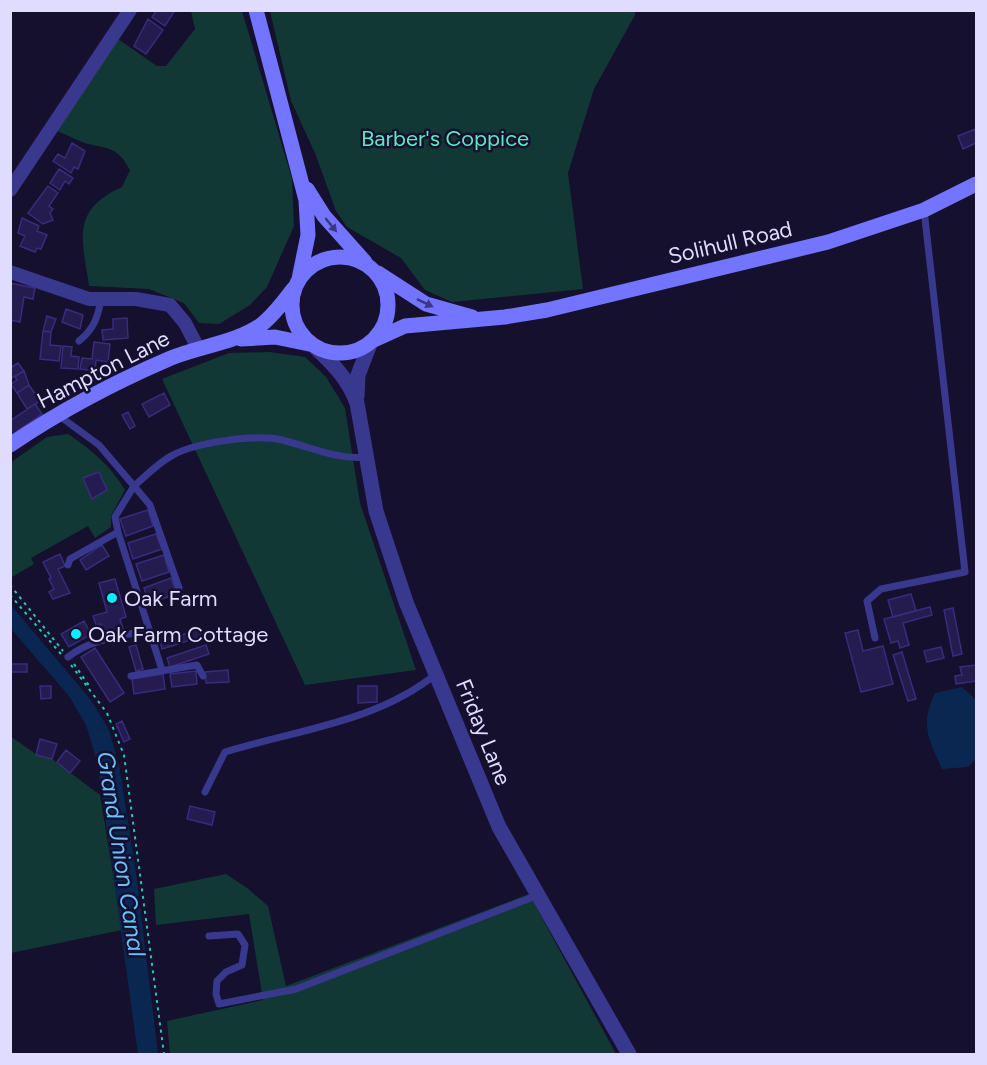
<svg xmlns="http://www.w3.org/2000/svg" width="987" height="1065" viewBox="0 0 987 1065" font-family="Figtree,sans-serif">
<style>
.green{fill:#123835}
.water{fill:#0a2752}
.building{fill:#241b4f;stroke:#392b7d;stroke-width:1.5}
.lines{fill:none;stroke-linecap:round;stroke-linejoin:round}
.path{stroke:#29c6b8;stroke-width:2;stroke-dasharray:3 4.5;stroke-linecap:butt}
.service{stroke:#39388f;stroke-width:7}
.minor{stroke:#39388f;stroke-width:14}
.tertiary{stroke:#39388f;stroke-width:15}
.secondary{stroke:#7374ff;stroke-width:15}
.oneway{fill:#3a3881}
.poi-dot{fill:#08eeff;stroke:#14102d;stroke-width:2}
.labels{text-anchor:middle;stroke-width:5;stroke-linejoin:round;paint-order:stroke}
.park-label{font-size:22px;fill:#5fe8c1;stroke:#14102d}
.street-label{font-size:22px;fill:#dfdcff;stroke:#14102d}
.poi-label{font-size:22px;fill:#dfdcff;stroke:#14102d;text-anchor:start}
.water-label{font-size:24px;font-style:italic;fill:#6abfff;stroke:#14102d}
</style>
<rect width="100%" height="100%" fill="#14102d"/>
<path class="green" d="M 191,11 L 242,11 L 292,179 L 294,226 L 267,287 L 250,305 L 219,324 L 199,323 L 184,303 L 149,289 L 89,286 C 82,238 71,210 122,187 L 130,170 C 118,148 111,149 88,144 C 78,141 67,135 57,131 L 115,37 L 157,66 L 166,66 L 195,29 Z
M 270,11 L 635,11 L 635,15 L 594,89 L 568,173 L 583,289 L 452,302 L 425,290 L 401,258 L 347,227 L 336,211 L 315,153 L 291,101 Z
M 270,352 L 305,357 L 326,377 L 345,408 L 360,503 L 416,670 L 305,685 L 162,379 L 229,353 Z
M 68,434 C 92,450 110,465 125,490 L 111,516 L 111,527 L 95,538 L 88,526 L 31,558 L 34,564 L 12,577 L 10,463 L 47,437 Z
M 10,736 L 36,754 L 52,759 L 100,795 L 122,930 L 11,953 Z
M 226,874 L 247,888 L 268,906 L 286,986 L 529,894 L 616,1054 L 170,1054 L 167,1021 L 263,1000 L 249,914 L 156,925 L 154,889 Z"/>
<path class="water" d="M 10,604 L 91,700 L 109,730 L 119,765 L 136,873 L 158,1054 L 138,1054 L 97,761 L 86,725 L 69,696 L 11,629 Z
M 962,687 L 976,700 L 976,759 L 968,767 L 942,769 C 928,738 920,725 935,693 Z"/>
<path class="building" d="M 157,10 L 175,10 L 165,26 L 152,17 Z
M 148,19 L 163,30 L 146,54 L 134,46 Z
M 975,129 L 976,143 L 963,149 L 958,136 Z
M 72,143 L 85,151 L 78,169 L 74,167 L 71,173 L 53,161 L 58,154 L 65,158 Z
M 59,169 L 73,178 L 69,184 L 65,181 L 60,190 L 50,183 Z
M 48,186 L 58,193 L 49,206 L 53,209 L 50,213 L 53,220 L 43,224 L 28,213 Z
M 22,218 L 39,226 L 37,231 L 47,235 L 41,249 L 37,248 L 35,252 L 20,246 L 25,236 L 18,233 Z
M 10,283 L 35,288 L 33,299 L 24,297 L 20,322 L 10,320 Z
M 66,309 L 83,315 L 80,329 L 62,322 Z
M 47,316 L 56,319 L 51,332 L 43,331 Z
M 127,318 L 128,338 L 103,340 L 102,330 L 113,329 L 113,319 Z
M 43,331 L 51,332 L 50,345 L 61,346 L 59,361 L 40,359 Z
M 94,342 L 110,344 L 108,362 L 96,360 L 95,371 L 80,369 L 82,358 L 92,359 Z
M 63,346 L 72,347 L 71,356 L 79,357 L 78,369 L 61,368 Z
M 18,363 L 24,371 L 10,379 L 10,368 Z
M 24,371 L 29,385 L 17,393 L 11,384 L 17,380 L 15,377 Z
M 29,385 L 40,401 L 27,409 L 17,393 Z
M 164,393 L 170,405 L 149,417 L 142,404 Z
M 35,404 L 42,414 L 10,436 L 10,421 Z
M 128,412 L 135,426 L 130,429 L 122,415 Z
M 99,472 L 107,490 L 92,499 L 83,478 Z
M 148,510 L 153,526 L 126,536 L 120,519 Z
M 156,534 L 162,549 L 133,559 L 128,543 Z
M 102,545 L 109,556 L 86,570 L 80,560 Z
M 60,554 L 65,566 L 58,569 L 70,593 L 53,599 L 49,592 L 54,589 L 49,579 L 51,578 L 43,562 Z
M 164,555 L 169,572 L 142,581 L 136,564 Z
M 171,578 L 177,594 L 149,603 L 144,588 Z
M 115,579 L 126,617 L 120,619 L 124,632 L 104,638 L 101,624 L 96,625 L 93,616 L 107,612 L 99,583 Z
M 911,594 L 916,611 L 893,617 L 888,600 Z
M 930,607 L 932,615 L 903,623 L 909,645 L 900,648 L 898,641 L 891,643 L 884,619 Z
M 953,608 L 962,654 L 953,656 L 944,610 Z
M 84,621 L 91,634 L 69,647 L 61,634 Z
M 200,629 L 203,636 L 162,649 L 160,642 Z
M 858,630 L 863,651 L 883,646 L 893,684 L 861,692 L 845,633 Z
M 136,645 L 143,669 L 136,671 L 129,647 Z
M 206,645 L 209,654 L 170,667 L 167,658 Z
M 941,647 L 944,658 L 927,662 L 924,651 Z
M 95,648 L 124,693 L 110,702 L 81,657 Z
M 902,652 L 916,699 L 908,701 L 893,655 Z
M 10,664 L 27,664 L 27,672 L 10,672 Z
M 976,665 L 976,681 L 956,684 L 955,676 L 962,675 L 960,667 Z
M 228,670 L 229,682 L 206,683 L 205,672 Z
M 196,671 L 197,684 L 172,687 L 170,674 Z
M 163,674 L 165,689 L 134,694 L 132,679 Z
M 40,686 L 51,686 L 51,698 L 41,699 Z
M 358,686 L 377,686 L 377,702 L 358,703 Z
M 122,721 L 130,739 L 124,742 L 116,724 Z
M 40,739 L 57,744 L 52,759 L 36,755 Z
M 66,750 L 80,761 L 70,773 L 57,762 Z
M 190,806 L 215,812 L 212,825 L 187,819 Z"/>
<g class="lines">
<path class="path" d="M 10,585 L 63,651
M 10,595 L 61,654
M 74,664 L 90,687
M 71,665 L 107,713 L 124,755 L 164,1054"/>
<path class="service" d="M 79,341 C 94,329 98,317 101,299
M 58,415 L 99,445 L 134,486 L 115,517 L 118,532 L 162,670
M 68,565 L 70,559 L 118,532
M 179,588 L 150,505 L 134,486 C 146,476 159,462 173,455 C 197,442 256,434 282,440 C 311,447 336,460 367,457
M 875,638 L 867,601 L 881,589 L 965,572 L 924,210
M 68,657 C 90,639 122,636 149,630
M 131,676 L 197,665 L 203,676
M 205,792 L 225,752 C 296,730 377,722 436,674
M 209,936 L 238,934 L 245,945 L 242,965 L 226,972 L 217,981 L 216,994 L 219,1004 L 296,989 L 538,895"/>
<path class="minor" d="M 10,190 L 130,10
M 10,272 L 89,299 L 136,299 L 170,305 L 185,323 L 198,348"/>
<path class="tertiary" d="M 316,348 C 334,365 348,379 357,403 L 376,511 L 406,602 L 499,827 L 629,1054
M 357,397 L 358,375 L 370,344"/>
<path class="secondary" d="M 256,10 L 306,200 L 308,235 L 299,279
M 307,189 L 324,216 L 365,262
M292 305a48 48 0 1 1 96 0a48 48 0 1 1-96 0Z
M 378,273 L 426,304 L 472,317
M 241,339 L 275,337 L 309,344
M 374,340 L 405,326 L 505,317 L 547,310 L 828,242 L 924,210 L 976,184
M 10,445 C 60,411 115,382 171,358 C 200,346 235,343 261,325 C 274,315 284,301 294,288"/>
</g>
<defs><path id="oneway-solid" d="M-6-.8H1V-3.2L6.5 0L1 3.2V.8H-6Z" transform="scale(1.5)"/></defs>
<g class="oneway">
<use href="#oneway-solid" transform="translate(331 225) rotate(51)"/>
<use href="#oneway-solid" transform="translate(425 303) rotate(26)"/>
</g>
<g class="poi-dot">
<circle cx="112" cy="598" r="6"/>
<circle cx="76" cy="634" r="6"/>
</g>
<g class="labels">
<g class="park-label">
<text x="445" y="146">Barber's Coppice</text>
</g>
<g class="street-label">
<text transform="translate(730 242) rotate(-13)" y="8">Solihull Road</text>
<text transform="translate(103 369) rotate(-27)" y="8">Hampton Lane</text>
<text transform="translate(484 732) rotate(68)" y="8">Friday Lane</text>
</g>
<g class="poi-label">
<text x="124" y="606">Oak Farm</text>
<text x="88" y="642">Oak Farm Cottage</text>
</g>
<g class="water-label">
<text transform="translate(121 854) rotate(81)" y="8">Grand Union Canal</text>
</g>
</g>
<rect width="987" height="1065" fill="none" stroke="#dfdcff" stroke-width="24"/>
</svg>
